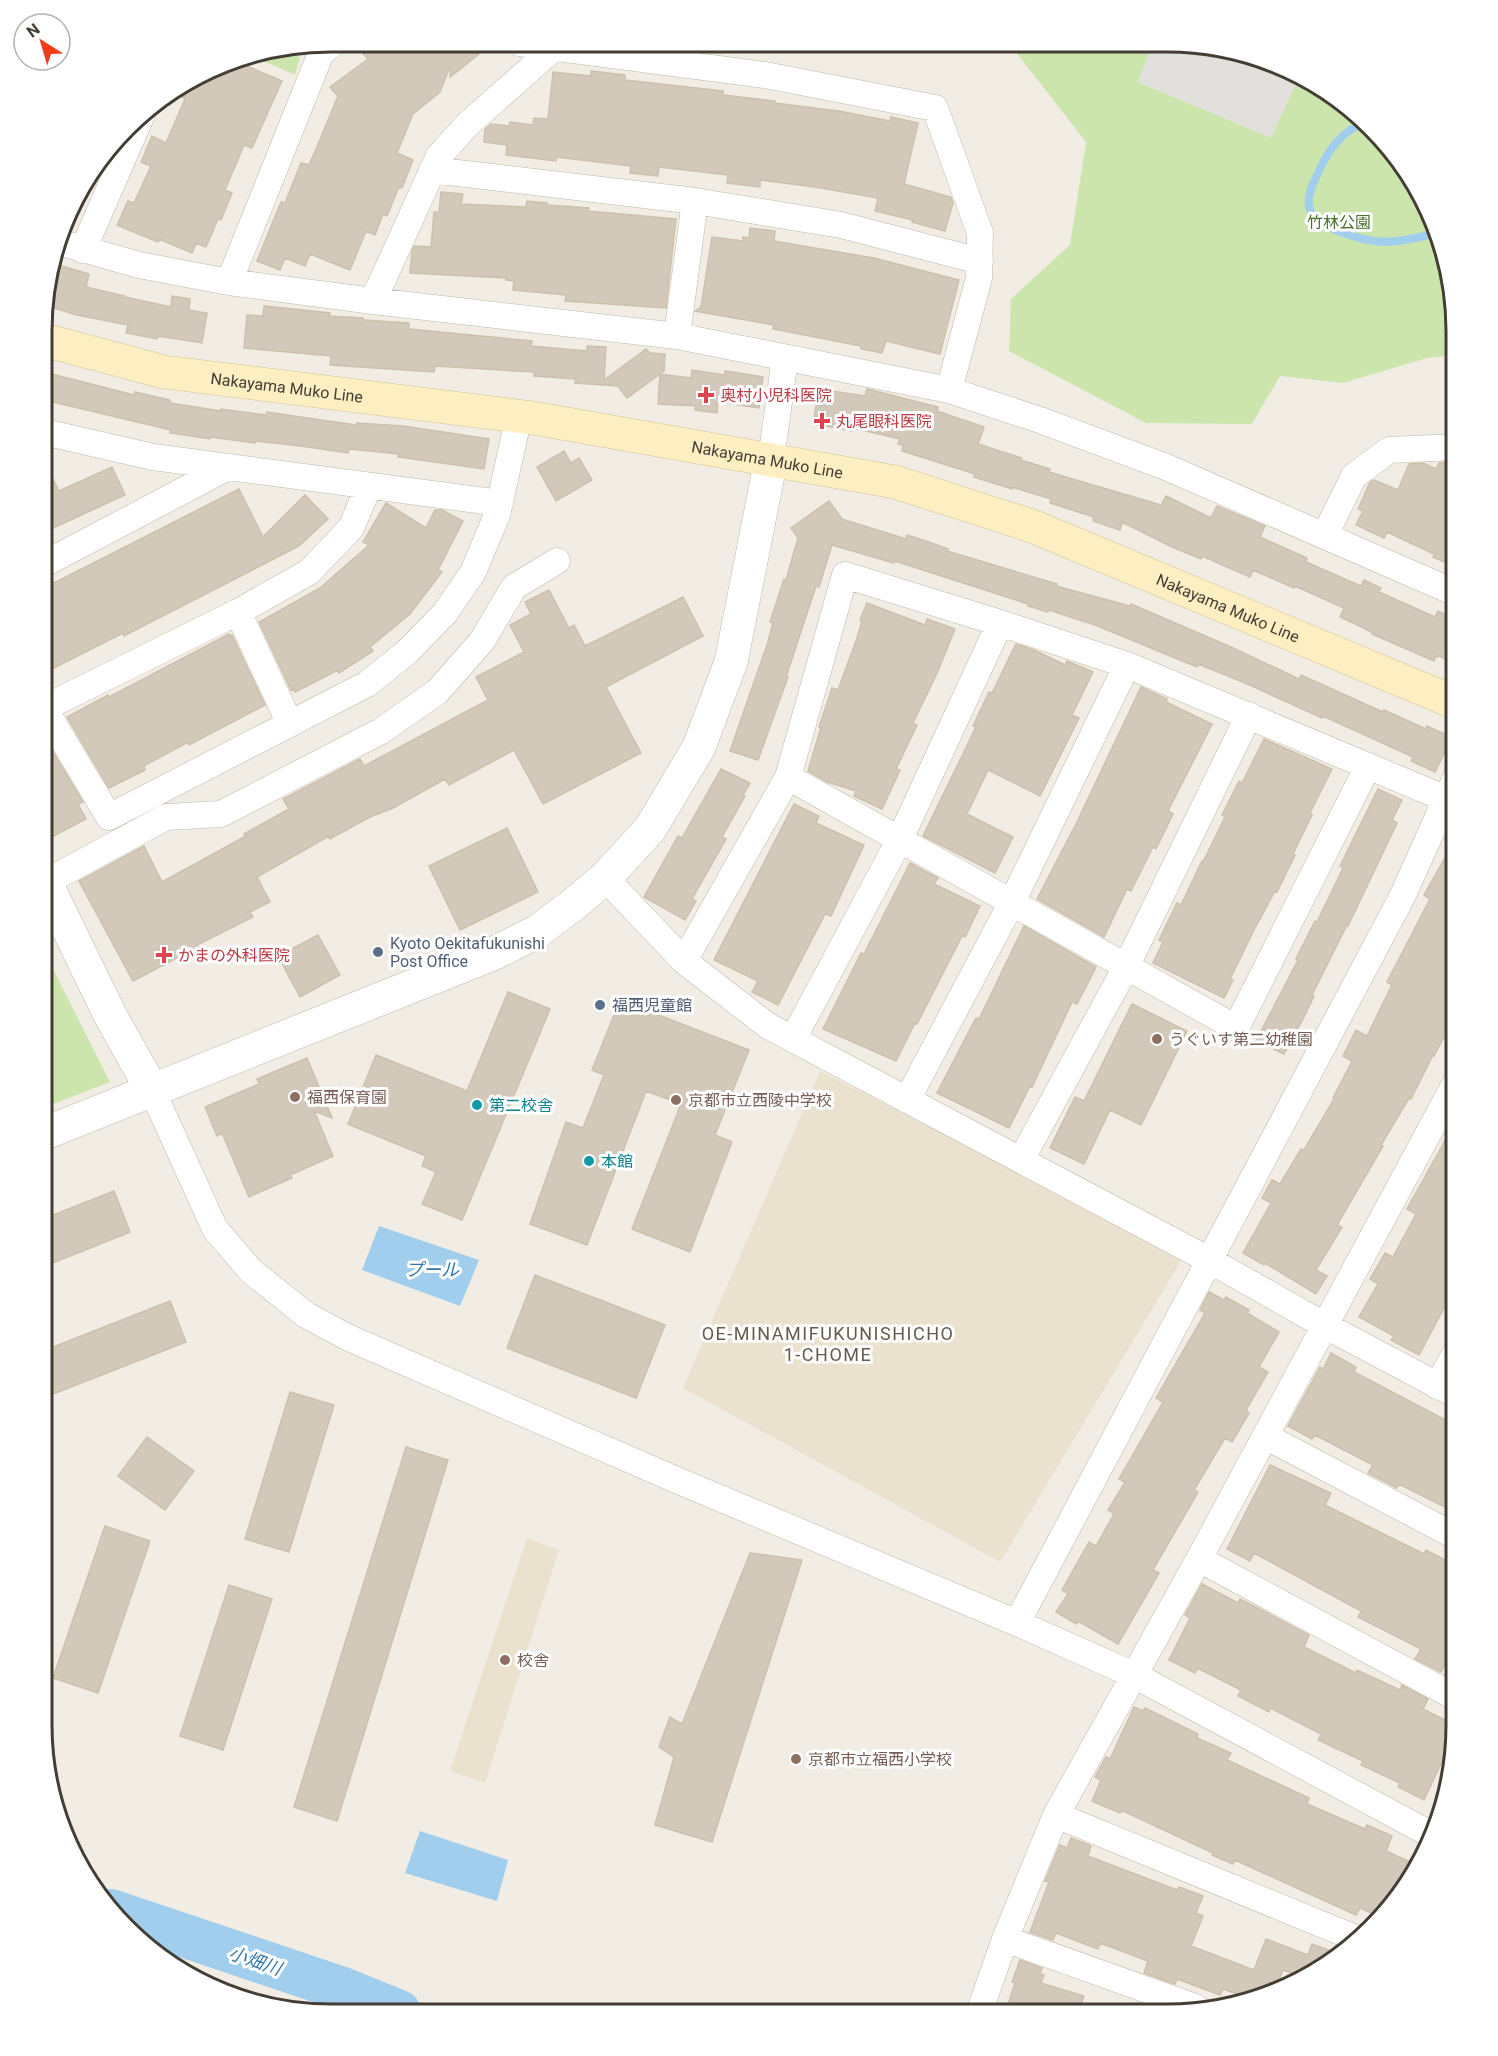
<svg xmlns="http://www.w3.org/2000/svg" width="1498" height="2056" viewBox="0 0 1498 2056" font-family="Roboto,'Noto Sans JP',sans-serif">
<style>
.education{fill:#eae2ce}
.green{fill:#cce5ad}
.parking{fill:#e2e0dc}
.water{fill:#a1ceed}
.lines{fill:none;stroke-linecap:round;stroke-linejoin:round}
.stream{stroke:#a1ceed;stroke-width:8}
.river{stroke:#a1ceed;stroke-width:44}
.building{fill:#d2c9ba;stroke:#cdc1ad;stroke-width:1.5}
.minor-casing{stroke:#bfb8aa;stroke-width:27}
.tertiary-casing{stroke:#bfb8aa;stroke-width:34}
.secondary-casing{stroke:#d0c195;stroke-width:34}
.minor{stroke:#fff;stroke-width:26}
.tertiary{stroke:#fff;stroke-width:33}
.secondary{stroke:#fdefc2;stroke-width:33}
.health-dot{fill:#e0444e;stroke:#fff;stroke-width:2}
.service-dot{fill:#5c6f8a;stroke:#fff;stroke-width:2}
.education-dot{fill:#8d6e63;stroke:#fff;stroke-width:2}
.culture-dot{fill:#0f9aa8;stroke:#fff;stroke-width:2}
.labels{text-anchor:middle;stroke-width:6;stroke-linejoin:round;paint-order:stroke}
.park-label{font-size:16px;fill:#45722a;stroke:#fff}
.street-label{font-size:16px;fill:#433d34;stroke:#fff}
.health-label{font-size:16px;fill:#be3a42;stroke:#fff;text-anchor:start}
.service-label{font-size:16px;fill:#4e5e75;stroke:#fff;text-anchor:start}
.education-label{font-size:16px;fill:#785e54;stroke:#fff;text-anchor:start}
.culture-label{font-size:16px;fill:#0d838f;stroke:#fff;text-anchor:start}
.water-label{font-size:18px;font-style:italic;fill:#3177ab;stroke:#fff}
.neighbourhood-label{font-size:18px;letter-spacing:1.5px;fill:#655b4c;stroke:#fff}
.rim{fill:none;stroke:#433d34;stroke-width:3}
</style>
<rect width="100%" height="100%" fill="#f1ede4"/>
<path class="education" d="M 820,1071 L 1184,1256 L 1000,1562 L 683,1388 Z
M 527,1538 L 559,1550 L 485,1783 L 450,1771 Z"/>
<path class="green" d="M 1014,44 L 1153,44 L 1138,82 L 1271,137 L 1299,76 L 1343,102 L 1426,203 L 1456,331 L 1456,355 L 1427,358 L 1343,383 L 1280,376 L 1252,424 L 1146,423 L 1009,351 L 1011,299 L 1070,245 L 1086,142 L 1018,55 Z
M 293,48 L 300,58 L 295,75 L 250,55 Z
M 43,949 L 110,1082 L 43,1108 Z"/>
<path class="parking" d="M 1153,44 L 1205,45 L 1277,64 L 1299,76 L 1271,138 L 1138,82 Z"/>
<path class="water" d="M 379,1226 L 479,1260 L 460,1306 L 362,1270 Z
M 420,1831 L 508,1860 L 497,1901 L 405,1873 Z"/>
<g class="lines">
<path class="stream" d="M 1361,124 C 1341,133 1328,150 1319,171 C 1314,182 1305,197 1310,210 C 1317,229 1366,241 1383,242 C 1400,242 1417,238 1433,234
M 314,2012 L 340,1988"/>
<path class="river" d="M 111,1911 L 340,1988 L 399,2012"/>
</g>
<path class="building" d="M 375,42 L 470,42 L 479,54 L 450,77 L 451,64 L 440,92 L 413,114 L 397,153 L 413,160 L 402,188 L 399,187 L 387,216 L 383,214 L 375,235 L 366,231 L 350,270 L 310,254 L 305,266 L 285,258 L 280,270 L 257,261 L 281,202 L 285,203 L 301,163 L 309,165 L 316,149 L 338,96 L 330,87 L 368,59 L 362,52 Z
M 233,60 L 282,81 L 252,148 L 244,145 L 225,190 L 232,193 L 221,220 L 218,219 L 206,247 L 196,243 L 192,253 L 159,239 L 158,242 L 117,225 L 128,201 L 134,203 L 151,166 L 141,162 L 152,136 L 166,143 L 185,99 L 183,98 L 188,86 Z
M 591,71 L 625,75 L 625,80 L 723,91 L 723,95 L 775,101 L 775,103 L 839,111 L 890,121 L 891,117 L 918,123 L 904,184 L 951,197 L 953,203 L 945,231 L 912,222 L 913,220 L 875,211 L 878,198 L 815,187 L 760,180 L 760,187 L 727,183 L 728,175 L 659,167 L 658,176 L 630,173 L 631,166 L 556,157 L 556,161 L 506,155 L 507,145 L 484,142 L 485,129 L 491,124 L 509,126 L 510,122 L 533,125 L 534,118 L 548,119 L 553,72 L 591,76 Z
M 441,192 L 463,194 L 461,204 L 526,207 L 527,201 L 547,203 L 547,205 L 589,208 L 588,211 L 676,219 L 666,308 L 565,301 L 566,295 L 513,290 L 514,281 L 506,280 L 506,278 L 410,273 L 412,251 L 414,246 L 431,247 L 434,212 L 439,212 Z
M 750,228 L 775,231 L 774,241 L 874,258 L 959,280 L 940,354 L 886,341 L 882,353 L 861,349 L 861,346 L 773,329 L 774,325 L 695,311 L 701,307 L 712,237 L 743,241 L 743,237 L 749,238 Z
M 59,265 L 89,274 L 86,287 L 125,296 L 125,297 L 171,307 L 172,296 L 190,299 L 189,310 L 207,313 L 202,343 L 158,336 L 157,339 L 126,333 L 128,325 L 77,315 L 47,306 Z
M 264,306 L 330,313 L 329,316 L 363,318 L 363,320 L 409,323 L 409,329 L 532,341 L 531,346 L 587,351 L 587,346 L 606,347 L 604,380 L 646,349 L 650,353 L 665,354 L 664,371 L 627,398 L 618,386 L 575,383 L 576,379 L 534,376 L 534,372 L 435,366 L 434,372 L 330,365 L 331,356 L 244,348 L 247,315 L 263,316 Z
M 692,370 L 725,375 L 725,371 L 763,377 L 759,408 L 718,402 L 717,413 L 695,410 L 696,406 L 658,404 L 660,374 L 691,378 Z
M 44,372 L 134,395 L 135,392 L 170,400 L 170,403 L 221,411 L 221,409 L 266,415 L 267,412 L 356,425 L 357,423 L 403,426 L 489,439 L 484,469 L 398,457 L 399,454 L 349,449 L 348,453 L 301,446 L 255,441 L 255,443 L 210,437 L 210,439 L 170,433 L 171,430 L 44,400 Z
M 819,389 L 865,396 L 867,389 L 938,407 L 937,411 L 984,427 L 978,444 L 1022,458 L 1021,460 L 1050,469 L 1049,472 L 1161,505 L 1166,496 L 1211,518 L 1217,506 L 1265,526 L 1260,537 L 1307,558 L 1306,562 L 1361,586 L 1364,580 L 1381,588 L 1379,592 L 1435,617 L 1438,611 L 1456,619 L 1456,664 L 1437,655 L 1434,661 L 1372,634 L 1372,632 L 1340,617 L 1344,608 L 1295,586 L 1294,588 L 1253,570 L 1250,577 L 1202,556 L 1201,559 L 1172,547 L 1122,522 L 1120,530 L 1093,521 L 1094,517 L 1050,503 L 1051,499 L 1012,487 L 1012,489 L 974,477 L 975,474 L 902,451 L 903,445 L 898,444 L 900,439 L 853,428 L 852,431 L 813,424 Z
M 564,451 L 571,463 L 579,458 L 592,480 L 556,501 L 537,467 Z
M 44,462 L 59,491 L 112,467 L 125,495 L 51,529 L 50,527 L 44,530 Z
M 1446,462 L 1456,467 L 1456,567 L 1433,557 L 1434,554 L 1387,532 L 1384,538 L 1356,525 L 1363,511 L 1358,509 L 1370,482 L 1374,480 L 1398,490 L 1409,464 L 1423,463 L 1436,469 L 1439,463 Z
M 239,489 L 263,537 L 305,495 L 328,519 L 299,546 L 124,636 L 123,633 L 44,673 L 44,588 Z
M 829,501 L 842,519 L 906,539 L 907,535 L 926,541 L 948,549 L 947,551 L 1057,584 L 1056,586 L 1130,606 L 1131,604 L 1231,647 L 1299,679 L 1301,675 L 1383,712 L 1384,710 L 1426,729 L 1427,726 L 1452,737 L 1435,772 L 1411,761 L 1413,757 L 1323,716 L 1322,718 L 1243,682 L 1198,664 L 1197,667 L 1095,625 L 1049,610 L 1048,612 L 1028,606 L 1028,604 L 895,561 L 894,563 L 832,545 L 819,587 L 816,586 L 786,677 L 788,677 L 758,760 L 730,751 L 767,645 L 773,623 L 770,622 L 784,579 L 786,580 L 798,538 L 791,528 Z
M 386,503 L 426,528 L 435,510 L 442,510 L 463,521 L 438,570 L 442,572 L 410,614 L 370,647 L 373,651 L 339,673 L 338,670 L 295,692 L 293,689 L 291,690 L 259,622 L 320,588 L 369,545 L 363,542 Z
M 549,590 L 569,628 L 574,625 L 585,646 L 683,597 L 703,636 L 606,687 L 641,753 L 543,804 L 514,750 L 449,785 L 445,779 L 393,808 L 370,817 L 330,839 L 329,836 L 257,877 L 270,902 L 250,912 L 253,917 L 197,945 L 198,947 L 133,981 L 79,881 L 144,846 L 162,882 L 246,836 L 244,834 L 289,809 L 283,799 L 360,759 L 364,766 L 488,700 L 476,677 L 524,652 L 510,625 L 531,614 L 525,602 Z
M 867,603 L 925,625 L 927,619 L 955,629 L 938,671 L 913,723 L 917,725 L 896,769 L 900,770 L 882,809 L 854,796 L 856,791 L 827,782 L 808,771 L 821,727 L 819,727 L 832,688 L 838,690 L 856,641 L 862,621 L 860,620 Z
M 229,634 L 230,636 L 232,635 L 265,705 L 189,745 L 188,742 L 144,766 L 145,770 L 109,788 L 67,717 L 108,695 L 109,697 Z
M 1016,644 L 1034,650 L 1065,665 L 1067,661 L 1093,672 L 1072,715 L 1079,718 L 1040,796 L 988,770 L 967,814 L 1013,837 L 995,873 L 923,836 L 976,727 L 973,726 L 989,692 L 992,693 Z
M 1141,687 L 1167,699 L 1166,702 L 1212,724 L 1168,811 L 1173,814 L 1156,849 L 1153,847 L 1131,891 L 1127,889 L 1104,937 L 1037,899 L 1077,822 Z
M 44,737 L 83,802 L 78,804 L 86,819 L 50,838 L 44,827 Z
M 1264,739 L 1332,769 L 1310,813 L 1312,815 L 1293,854 L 1295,855 L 1277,892 L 1275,891 L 1254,930 L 1230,979 L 1233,980 L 1224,998 L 1153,963 L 1163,942 L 1159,940 L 1177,903 L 1181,905 L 1202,861 L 1203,862 L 1225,817 L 1222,815 L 1239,781 L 1242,783 Z
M 721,769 L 750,783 L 743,795 L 745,796 L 722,837 L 726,839 L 692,899 L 696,901 L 685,920 L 644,897 L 678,836 L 682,838 Z
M 1378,789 L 1402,800 L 1392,820 L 1397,823 L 1348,926 L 1347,925 L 1312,995 L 1314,996 L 1304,1017 L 1284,1054 L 1256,1041 L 1298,960 L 1296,959 L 1315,921 L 1317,922 L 1343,868 L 1340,866 Z
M 794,804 L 819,816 L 816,823 L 864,845 L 831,916 L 825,914 L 778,1005 L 752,992 L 758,981 L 714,960 Z
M 507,828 L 538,892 L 460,930 L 429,866 Z
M 1456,838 L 1456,1014 L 1434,1056 L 1433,1055 L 1411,1099 L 1409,1098 L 1381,1145 L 1383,1146 L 1337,1225 L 1342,1227 L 1316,1270 L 1327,1276 L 1316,1294 L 1265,1263 L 1264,1265 L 1243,1253 L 1271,1203 L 1262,1198 L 1272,1180 L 1280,1184 L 1301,1149 L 1304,1150 L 1334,1099 L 1333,1098 L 1352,1061 L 1343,1056 L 1356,1030 L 1367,1036 L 1392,985 L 1387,982 L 1430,899 L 1424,895 Z
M 910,863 L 938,878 L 934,884 L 980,906 L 965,937 L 962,936 L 917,1024 L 915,1023 L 896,1061 L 823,1029 L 861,953 L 864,954 Z
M 1024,926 L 1096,967 L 1077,1004 L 1072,1002 L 1032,1087 L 1030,1086 L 1009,1128 L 937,1093 L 976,1018 L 979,1019 Z
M 318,935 L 340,975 L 300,997 L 278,956 Z
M 508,992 L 550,1009 L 462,1220 L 422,1204 L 436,1172 L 422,1166 L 426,1156 L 348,1124 L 376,1055 L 467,1091 Z
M 620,1000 L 749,1050 L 715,1135 L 732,1142 L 690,1252 L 632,1229 L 681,1104 L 646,1091 L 587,1245 L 530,1224 L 566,1122 L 583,1128 L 604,1075 L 592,1070 Z
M 1132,1004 L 1187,1031 L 1141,1125 L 1110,1110 L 1084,1164 L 1050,1148 L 1075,1097 L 1084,1101 Z
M 307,1058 L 332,1118 L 314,1111 L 333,1156 L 290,1175 L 292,1178 L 249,1197 L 222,1133 L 217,1136 L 205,1107 L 259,1084 L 257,1079 Z
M 1456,1121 L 1456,1277 L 1449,1289 L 1453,1291 L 1419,1355 L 1391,1340 L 1394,1336 L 1359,1317 L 1378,1284 L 1370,1279 L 1385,1253 L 1393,1257 L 1416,1214 L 1407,1209 Z
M 114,1191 L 130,1232 L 43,1267 L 43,1219 Z
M 535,1275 L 665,1325 L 636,1398 L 507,1348 Z
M 1209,1292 L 1224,1300 L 1226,1297 L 1249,1310 L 1247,1313 L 1279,1332 L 1259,1367 L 1268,1372 L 1246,1410 L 1249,1413 L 1232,1442 L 1225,1438 L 1194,1490 L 1198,1492 L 1153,1570 L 1159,1573 L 1118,1644 L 1078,1621 L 1076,1624 L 1056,1612 L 1068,1594 L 1062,1590 L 1089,1542 L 1096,1546 L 1114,1514 L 1108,1510 L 1125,1482 L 1119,1479 L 1163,1402 L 1156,1398 L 1205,1313 L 1200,1310 Z
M 170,1301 L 186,1342 L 43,1398 L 43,1351 Z
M 1331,1353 L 1356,1367 L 1354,1372 L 1455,1425 L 1455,1512 L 1399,1484 L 1396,1488 L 1395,1487 L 1368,1473 L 1373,1465 L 1315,1435 L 1312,1439 L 1288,1426 L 1320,1367 L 1323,1369 Z
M 290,1392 L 334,1405 L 289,1552 L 245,1539 Z
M 147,1437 L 194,1471 L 165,1510 L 118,1476 Z
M 406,1447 L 448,1460 L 337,1821 L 294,1807 Z
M 1270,1465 L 1331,1493 L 1325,1505 L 1424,1554 L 1426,1550 L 1455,1565 L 1455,1645 L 1441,1672 L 1415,1659 L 1421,1649 L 1358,1617 L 1361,1611 L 1254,1553 L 1250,1561 L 1227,1549 Z
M 105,1526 L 150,1541 L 98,1693 L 53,1678 Z
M 750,1553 L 802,1560 L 712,1842 L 655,1825 L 674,1757 L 659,1747 L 670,1717 L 682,1724 Z
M 1202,1584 L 1238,1603 L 1240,1599 L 1309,1635 L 1304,1647 L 1356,1673 L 1357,1670 L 1400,1690 L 1402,1685 L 1428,1699 L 1423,1709 L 1455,1725 L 1455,1744 L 1452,1759 L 1445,1755 L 1424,1800 L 1398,1787 L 1400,1783 L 1361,1765 L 1363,1761 L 1318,1740 L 1321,1734 L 1270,1708 L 1269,1712 L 1238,1696 L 1241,1690 L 1197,1668 L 1195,1673 L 1169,1660 L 1190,1618 L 1185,1615 Z
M 229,1585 L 272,1599 L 223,1750 L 180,1736 Z
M 1134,1707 L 1143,1711 L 1145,1708 L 1198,1734 L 1197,1738 L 1231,1753 L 1227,1760 L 1309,1798 L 1307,1804 L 1365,1829 L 1367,1825 L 1392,1836 L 1386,1851 L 1417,1865 L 1407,1886 L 1380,1917 L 1360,1908 L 1356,1915 L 1235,1860 L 1233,1864 L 1212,1855 L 1213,1853 L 1121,1810 L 1120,1813 L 1092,1801 L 1101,1780 L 1095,1777 L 1106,1757 L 1110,1759 Z
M 1071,1838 L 1091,1846 L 1088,1856 L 1177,1890 L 1179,1887 L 1203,1896 L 1196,1913 L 1203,1916 L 1191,1946 L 1254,1970 L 1266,1939 L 1308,1955 L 1312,1944 L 1331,1951 L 1328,1962 L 1297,1983 L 1300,1976 L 1283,1970 L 1275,1989 L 1243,1996 L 1223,1989 L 1220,1995 L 1177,1979 L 1175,1984 L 1144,1973 L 1148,1961 L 1100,1943 L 1098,1949 L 1056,1933 L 1053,1940 L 1030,1932 L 1049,1882 L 1045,1881 L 1060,1845 L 1067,1848 Z
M 1020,1960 L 1042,1968 L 1040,1974 L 1044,1975 L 1041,1983 L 1084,1996 L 1077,2014 L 1005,2014 L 1015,1983 L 1012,1982 Z"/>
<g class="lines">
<defs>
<path id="minor" d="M 520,43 L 765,75 L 935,108 L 980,233 L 979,278 L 949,390
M 432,170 L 695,201 L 841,225 L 980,261
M 62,243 L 139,265 L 229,282 L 373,301 L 677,336 L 949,390 L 1040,420 L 1166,467 L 1456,593
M 83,250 L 143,112
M 229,282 L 321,53 L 335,42
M 373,301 L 439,156 L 468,124 L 555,47
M 677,336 L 695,201
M 44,432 L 153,457 L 500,503
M 771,460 L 785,358
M 1325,535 L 1354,476 L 1389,450 L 1456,447
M 44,564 L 228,467
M 238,612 L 290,724
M 44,708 L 109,817 L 367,684 L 407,652 L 445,613 L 473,572 L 497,515 L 519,416
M 44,708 L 238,612 L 309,572 L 351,528 L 369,486
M 788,777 L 1236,1028 L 1368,766
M 605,878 L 684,961 L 768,1026 L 1209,1260 L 1324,1325 L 1456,1395
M 46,882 L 166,817 L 221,814 L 381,731 L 437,692 L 482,641 L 514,587 L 557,561
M 684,961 L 788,777 L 845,575 L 1000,623 L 1127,665 L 1456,803
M 793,1039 L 900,839 L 1000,623
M 152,1090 L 215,1229 L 251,1271 L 306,1315 L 349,1338 L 679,1481 L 1017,1623 L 1134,1675 L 1432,1835
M 907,1100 L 1012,902 L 1127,665
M 1021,1160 L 1126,967 L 1249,715
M 1437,1386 L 1456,1352
M 1265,1436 L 1455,1536
M 1199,1559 L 1455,1697
M 1017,1623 L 1402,897 L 1456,777
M 1056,1815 L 1360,1940
M 1005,1939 L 1195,2007
M 979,2013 L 1005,1939 L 1056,1815 L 1199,1559 L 1456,1082"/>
<path id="tertiary" d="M 43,877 L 110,1015 L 152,1090
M 43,1134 L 495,953 L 538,931 L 574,904 L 605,878 L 650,829 L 699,747 L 731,662 L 771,460"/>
<g id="secondary">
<path id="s1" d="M 44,340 L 164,372 L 533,418 L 895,482 L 1032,526 L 1456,703"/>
</g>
</defs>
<use href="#minor" class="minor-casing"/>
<use href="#tertiary" class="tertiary-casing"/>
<use href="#secondary" class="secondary-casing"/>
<use href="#minor" class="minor"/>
<use href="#tertiary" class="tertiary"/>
<use href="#secondary" class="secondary"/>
</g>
<g class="health-dot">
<path d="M703 386h6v6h6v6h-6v6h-6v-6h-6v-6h6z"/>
<path d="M819 412h6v6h6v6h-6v6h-6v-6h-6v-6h6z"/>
<path d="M161 946h6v6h6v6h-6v6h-6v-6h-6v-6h6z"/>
</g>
<g class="service-dot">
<circle cx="378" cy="952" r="6"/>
<circle cx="600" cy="1005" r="6"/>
</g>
<g class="education-dot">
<circle cx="1157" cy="1039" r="6"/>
<circle cx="295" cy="1097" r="6"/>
<circle cx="676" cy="1100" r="6"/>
<circle cx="505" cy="1660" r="6"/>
<circle cx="796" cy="1759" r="6"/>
</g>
<g class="culture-dot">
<circle cx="477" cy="1105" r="6"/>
<circle cx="589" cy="1161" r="6"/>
</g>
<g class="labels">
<g class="park-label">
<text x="1339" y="228">竹林公園</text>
</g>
<g class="street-label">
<text dy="6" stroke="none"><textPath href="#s1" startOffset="248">Nakayama Muko Line</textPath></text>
<text dy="6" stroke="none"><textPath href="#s1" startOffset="734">Nakayama Muko Line</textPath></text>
<text dy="6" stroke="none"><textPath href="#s1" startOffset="1220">Nakayama Muko Line</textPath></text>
</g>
<g class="health-label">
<text x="720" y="401">奥村小児科医院</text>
<text x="836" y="427">丸尾眼科医院</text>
<text x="178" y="961">かまの外科医院</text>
</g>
<g class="service-label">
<text x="390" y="949">Kyoto Oekitafukunishi<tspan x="390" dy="18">Post Office</tspan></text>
<text x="612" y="1011">福西児童館</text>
</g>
<g class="education-label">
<text x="1169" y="1045">うぐいす第二幼稚園</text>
<text x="307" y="1103">福西保育園</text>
<text x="688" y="1106">京都市立西陵中学校</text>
<text x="517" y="1666">校舎</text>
<text x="808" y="1765">京都市立福西小学校</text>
</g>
<g class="culture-label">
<text x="489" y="1111">第二校舎</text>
<text x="601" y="1167">本館</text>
</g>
<g class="water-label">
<text x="432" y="1276">プール</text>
<text transform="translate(255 1961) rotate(19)" y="6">小畑川</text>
</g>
<g class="neighbourhood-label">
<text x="828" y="1340">OE-MINAMIFUKUNISHICHO<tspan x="828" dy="21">1-CHOME</tspan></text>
</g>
</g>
<path d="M0 0H1498V2056H0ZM331 52H1167A279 279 0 0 1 1446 331V1725A279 279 0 0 1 1167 2004H331A279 279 0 0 1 52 1725V331A279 279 0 0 1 331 52Z" fill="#fff" fill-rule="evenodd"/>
<path class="rim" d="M331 52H1167A279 279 0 0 1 1446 331V1725A279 279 0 0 1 1167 2004H331A279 279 0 0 1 52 1725V331A279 279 0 0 1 331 52Z"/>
<g transform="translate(42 42) rotate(323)"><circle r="28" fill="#ffffff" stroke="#b4b1ae" stroke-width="1.5"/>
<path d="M0-4.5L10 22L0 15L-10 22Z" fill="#f33a19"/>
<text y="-9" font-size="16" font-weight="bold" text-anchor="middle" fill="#433d34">N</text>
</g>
</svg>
